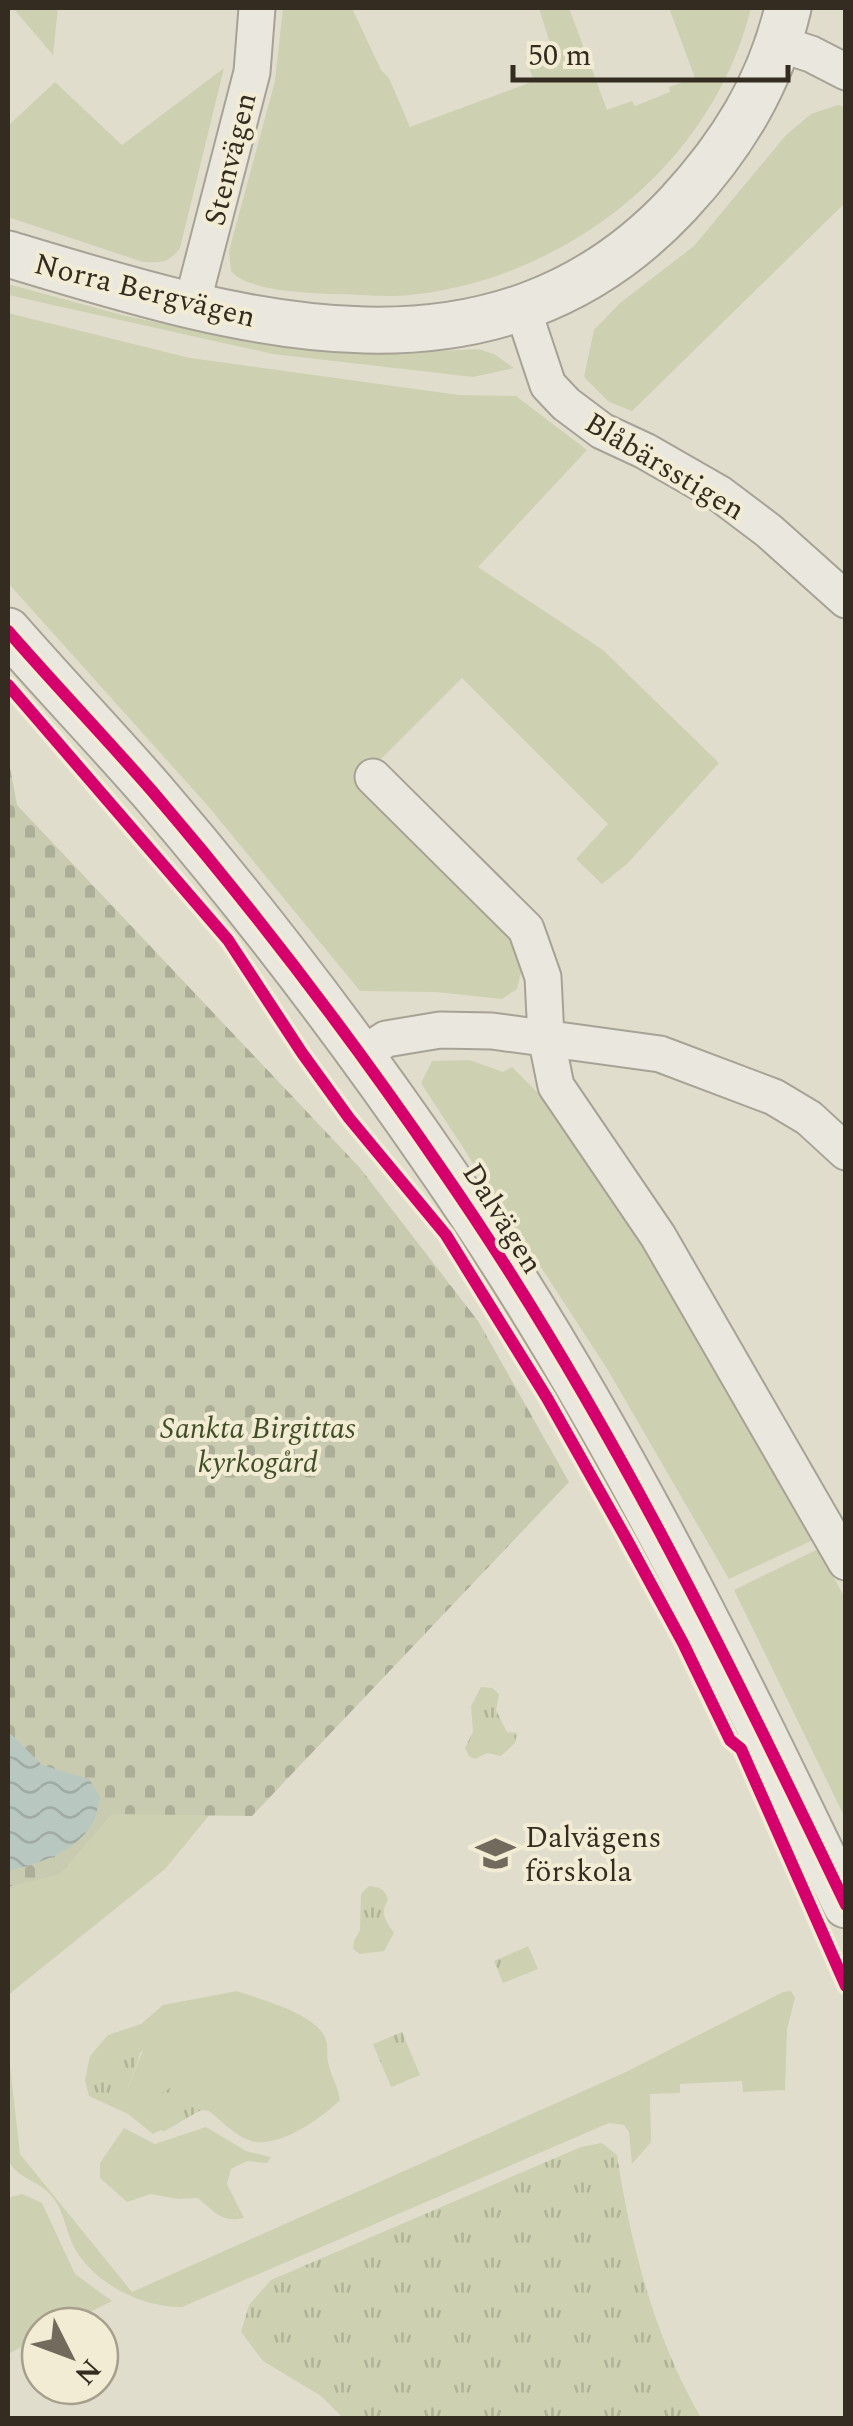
<svg xmlns="http://www.w3.org/2000/svg" width="853" height="2426" viewBox="0 0 853 2426" font-family="Spectral,serif">
<style>
.grass{fill:#cdd0b1;fill-rule:evenodd}
.cemetery{fill:url(#cemetery-stones)}
.park{fill:url(#park-tufts)}
.water{fill:url(#water-waves)}
.lines{fill:none;stroke-linecap:round;stroke-linejoin:round}
.minor-casing{stroke:#a7a296;stroke-width:39}
.tertiary-casing{stroke:#a7a296;stroke-width:49}
.minor{stroke:#eae7de;stroke-width:35}
.tertiary{stroke:#eae7de;stroke-width:45}
.cycleway-casing{stroke:#f2ecd4;stroke-width:19}
.cycleway{stroke:#d6006c;stroke-width:12}
.labels{text-anchor:middle;stroke-width:8;stroke-linejoin:round;paint-order:stroke}
.street-label{font-size:30px;fill:#342c20;stroke:#f2ecd4}
.park-label{font-size:30px;font-style:italic;fill:#414f28;stroke:#f2ecd4}
.poi-label{font-size:30px;fill:#342c20;stroke:#f2ecd4;text-anchor:start}
</style>
<defs>
<pattern id="cemetery-stones" width="16" height="16" patternUnits="userSpaceOnUse" patternTransform="scale(2.5)"><rect width="16" height="16" fill="#c8cbb0"/><path d="M2 7V4a2 2 0 0 1 4 0v3zM10 15v-3a2 2 0 0 1 4 0v3z" fill="#acae97"/></pattern>
<pattern id="park-tufts" width="24" height="20" patternUnits="userSpaceOnUse" patternTransform="scale(2.5)"><rect width="24" height="20" fill="#cdd0b1"/><path d="M3 7l-1-3M5 7V3M7 7l1-3M15 17l-1-3M17 17v-4M19 17l1-3" fill="none" stroke="#b1b398"/></pattern>
<pattern id="water-waves" width="16" height="10" patternUnits="userSpaceOnUse" patternTransform="scale(2.5)"><rect width="16" height="10" fill="#b8c7bf"/><path d="M0 5q4-4 8 0t8 0" fill="none" stroke="#9faba4"/></pattern>
</defs>
<rect width="100%" height="100%" fill="#e1ddcd"/>
<path class="grass" d="M 13,8 L 58,8 L 53,55 Z
M 283,8 L 352,8 L 381,70 L 389,78 L 410,127 L 534,81 L 525,57 L 551,47 L 539,8 L 569,8 L 607,110 L 632,101 L 635,106 L 670,92 L 669,87 L 695,78 L 669,8 L 751,8 C 712,165 568,278 410,295 C 385,298 358,294 333,294 C 308,293 247,291 231,271 L 229,251 L 275,81 Z
M 224,68 L 180,248 C 169,263 160,263 143,262 L 8,217 L 8,126 L 55,82 L 122,145 Z
M 838,105 L 845,107 L 845,203 L 632,411 L 609,402 L 584,377 L 594,330 L 620,303 L 694,246 L 786,135 L 811,114 Z
M 8,284 L 126,316 L 276,346 L 372,354 L 478,349 L 494,354 L 514,368 L 473,377 L 273,354 L 8,295 Z
M 8,313 L 190,358 L 459,395 L 516,396 L 587,450 L 478,567 L 603,650 L 719,763 L 627,864 L 602,884 L 576,859 L 608,824 L 462,678 L 357,783 L 514,938 L 523,964 L 517,989 L 502,999 L 436,992 L 360,991 L 208,806 L 8,583 Z
M 470,1060 L 503,1072 L 512,1067 L 557,1112 L 626,1212 L 813,1540 L 729,1579 L 606,1367 L 421,1083 L 432,1061 Z
M 818,1549 L 845,1598 L 845,1818 L 734,1590 Z
M 230,1790 L 165,1869 L 8,1995 L 8,1871 L 100,1797 Z
M 237,1991 C 260,1999 308,2012 322,2032 C 330,2043 326,2051 328,2062 C 331,2076 338,2086 340,2100 C 321,2119 275,2151 248,2140 C 234,2134 220,2120 209,2111 L 201,2110 L 153,2134 L 128,2114 L 89,2096 L 85,2080 L 90,2056 L 108,2035 L 141,2024 L 163,2005 ZM 143,2051 C 134,2069 129,2099 111,2104 L 93,2087 L 98,2078 Z
M 791,1991 L 795,1998 L 787,2029 L 785,2090 L 743,2092 L 742,2081 L 680,2084 L 680,2093 L 650,2094 L 651,2142 L 632,2164 L 629,2132 L 624,2125 L 609,2123 L 182,2307 C 143,2308 95,2284 75,2249 C 66,2233 65,2214 54,2199 C 41,2180 19,2181 8,2160 L 8,2048 L 20,2154 L 132,2292 L 626,2072 L 783,1992 Z
M 206,2127 L 246,2151 L 271,2157 L 267,2163 L 247,2161 L 231,2169 L 227,2184 L 244,2218 C 221,2223 215,2212 198,2198 L 178,2199 L 151,2194 L 127,2202 L 100,2178 L 100,2163 L 124,2128 L 155,2144 Z
M 22,2194 L 42,2203 L 75,2274 L 112,2301 L 63,2326 L 40,2326 L 40,2337 L 8,2354 L 8,2198 Z"/>
<path class="cemetery" d="M 8,757 L 17,805 L 360,1168 L 478,1321 L 569,1482 L 252,1816 L 112,1814 L 60,1874 L 8,1887 Z"/>
<path class="park" d="M 481,1687 L 492,1688 L 499,1694 L 496,1710 L 507,1732 L 517,1733 L 515,1743 L 501,1756 L 487,1753 L 475,1759 L 469,1756 L 465,1748 L 473,1732 L 471,1706 Z
M 369,1886 C 380,1887 385,1889 388,1900 C 379,1915 386,1920 394,1933 L 384,1951 L 360,1954 L 353,1949 L 354,1941 L 360,1930 L 361,1894 Z
M 528,1946 L 538,1969 L 503,1983 L 494,1961 Z
M 402,2032 L 420,2075 L 391,2087 L 373,2044 Z
M 131,2034 L 142,2042 C 143,2051 126,2098 119,2102 C 111,2107 103,2101 96,2097 L 93,2087 L 108,2048 Z
M 184,2080 L 201,2110 L 163,2132 L 146,2102 Z
M 602,2143 L 617,2155 C 631,2247 655,2338 701,2418 L 343,2418 L 321,2396 L 263,2361 L 241,2332 L 249,2305 L 271,2280 L 581,2147 Z"/>
<path class="water" d="M 8,1731 L 42,1765 L 89,1779 L 100,1797 C 98,1805 97,1815 93,1822 C 77,1852 38,1864 8,1871 Z"/>
<g class="lines">
<defs>
<path id="minor" d="M 780,44 L 811,54 L 846,72
M 522,307 L 548,385 L 566,404 L 602,431 L 645,451 L 720,494 L 769,531 L 846,600
M 191,308 L 252,72 L 257,8
M 373,777 L 526,929 L 543,977 L 546,1037 L 556,1086 L 658,1236 L 846,1562
M 361,1056 L 386,1039 L 440,1030 L 492,1031 L 660,1054 L 774,1097 L 809,1118 L 846,1152"/>
<path id="tertiary" d="M 8,254 C 234,322 490,405 678,204 C 732,146 770,84 788,8
M 8,631 C 55,685 105,737 152,791 C 255,911 353,1040 442,1170 C 602,1401 725,1653 846,1905"/>
</defs>
<use href="#minor" class="minor-casing"/>
<use href="#tertiary" class="tertiary-casing"/>
<use href="#minor" class="minor"/>
<use href="#tertiary" class="tertiary"/>
<defs>
<path id="cycleway" d="M 8,631 C 55,685 105,737 152,791 C 255,911 353,1040 442,1170 C 602,1401 725,1653 846,1905
M 8,685 L 228,940 L 302,1053 L 349,1118 L 446,1235 L 547,1398 L 627,1540 L 683,1643 L 730,1740 L 741,1749 L 846,1986"/>
</defs>
<use href="#cycleway" class="cycleway-casing"/>
<use href="#cycleway" class="cycleway"/>
</g>
<defs>
<symbol id="school-bare" viewBox="-9 -9 18 18"><path d="M0-5L7-2L0 1L-7-2ZM-4 1L0 2.5L4 1V4Q0 6-4 4Z" fill="#716a5d" stroke="#f2ecd4" stroke-width="2.5" paint-order="stroke"/></symbol>
</defs>
<g fill-rule="evenodd">
<use href="#school-bare" x="468" y="1826" width="55" height="55"/>
</g>
<g class="labels">
<g class="street-label">
<text transform="translate(230 159) rotate(-76)" y="10">Stenvägen</text>
<text transform="translate(145 290) rotate(14)" y="10">Norra Bergvägen</text>
<text transform="translate(665 466) rotate(31)" y="10">Blåbärsstigen</text>
<text transform="translate(503 1218) rotate(58)" y="10">Dalvägen</text>
</g>
<g class="park-label">
<text x="258" y="1438">Sankta Birgittas<tspan x="258" dy="34">kyrkogård</tspan></text>
</g>
<g class="poi-label">
<text x="525" y="1847">Dalvägens<tspan x="525" dy="34">förskola</tspan></text>
</g>
</g>
<rect width="853" height="2426" fill="none" stroke="#342c20" stroke-width="20"/>
<g transform="translate(70 2356) rotate(132)"><circle r="48" fill="#f2ecd4" stroke="#a69f8c" stroke-width="2.5"/>
<path d="M0-8L18 38L0 25L-18 38Z" fill="#716a5d"/>
<text y="-15" font-size="28" font-weight="bold" text-anchor="middle" fill="#342c20">N</text>
</g>
<path d="M513 65v15h275v-15" fill="none" stroke="#342c20" stroke-width="5"/>
<text x="528" y="65" font-size="30" fill="#342c20" stroke="#f2ecd4" stroke-width="8" paint-order="stroke">50 m</text>
</svg>
